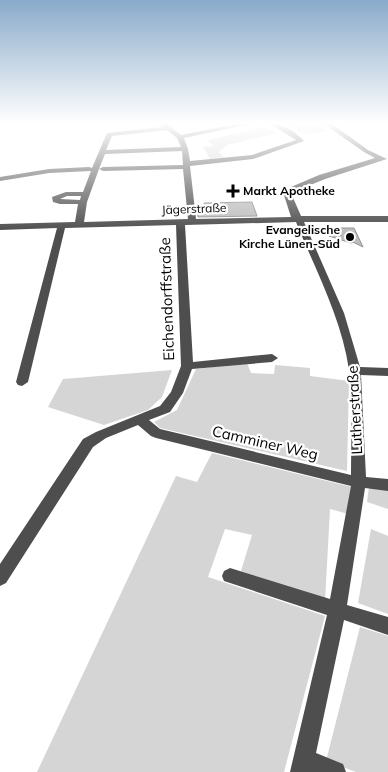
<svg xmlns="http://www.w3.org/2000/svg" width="388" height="772" viewBox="0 0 388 772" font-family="Mulish,sans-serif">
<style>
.green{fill:#d5d5d5}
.building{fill:#bebebe;stroke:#929292}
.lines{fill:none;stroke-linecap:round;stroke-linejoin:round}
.minor{fill:#4e4e4e;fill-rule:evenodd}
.poi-dot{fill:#000;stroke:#fff;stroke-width:2}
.labels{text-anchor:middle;stroke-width:4.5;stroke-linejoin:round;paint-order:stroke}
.far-poi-label{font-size:12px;font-weight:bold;fill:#000;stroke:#fff;text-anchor:start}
.far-street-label{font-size:12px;fill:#000;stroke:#fff}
.street-label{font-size:15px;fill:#000;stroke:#fff}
</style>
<rect width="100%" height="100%" fill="#fff"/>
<path class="green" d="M 286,124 L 316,124 L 328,131 L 304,134 Z
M 263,127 L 277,133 L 227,145 L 219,152 L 224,157 L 210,159 L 203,147 L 214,146 L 208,140 Z
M 247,363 L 251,373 L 274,374 L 275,365 L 310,368 L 310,376 L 349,381 L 347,471 L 160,428 L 154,422 L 177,410 L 196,369 Z
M 172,370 L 162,397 L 148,410 L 104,425 L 48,407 L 63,379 Z
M 212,453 L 352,487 L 348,514 L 330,509 L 325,601 L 241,571 L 252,535 L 225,529 L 208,577 L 325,616 L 284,772 L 37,772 L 176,476 L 197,482 Z
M 369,487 L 388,490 L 388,509 L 367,502 Z
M 371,529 L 388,536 L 388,614 L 358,603 Z
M 360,627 L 388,636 L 388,772 L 356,772 L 326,761 Z"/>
<path class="building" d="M 252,202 L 257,216 L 198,217 L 197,209 L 205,209 L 204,203 Z
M 339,228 L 354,228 L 363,247 L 353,242 L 351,243 L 329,236 L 342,235 Z"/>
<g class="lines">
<path class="minor" d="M 160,124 L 167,124 L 181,135 L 236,124 L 250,124 L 184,138 L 188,149 L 190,161 L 252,155 L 296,140 L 270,124 C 284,124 295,131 304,141 L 253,159 L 190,166 L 196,219 L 291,217 L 283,192 L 284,190 L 319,175 L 375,158 L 364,152 L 324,124 L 332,124 L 368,150 L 387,159 L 325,179 L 291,193 L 301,216 L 388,216 L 388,222 L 304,222 L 344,313 L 360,367 L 388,368 L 388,376 L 361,375 L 366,477 L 388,479 L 388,491 L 365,488 L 347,605 L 388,617 L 388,635 L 344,620 L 316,753 L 343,764 L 346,772 L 290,772 L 327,615 L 224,581 L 222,576 L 224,571 L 230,568 L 330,599 L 351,486 L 156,438 L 151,436 L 138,425 L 106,438 L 93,447 L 6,583 L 0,586 L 0,564 L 83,439 L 96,432 L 160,406 L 171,392 L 181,366 L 176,225 L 65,228 L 28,382 L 22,386 L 18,385 L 16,382 L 57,228 L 0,230 L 0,224 L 75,222 L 78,204 L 60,204 L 53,202 L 52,197 L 66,192 L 83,192 L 91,171 L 49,173 L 0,181 L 0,177 L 49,169 L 89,167 L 92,168 L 107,133 L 162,127 ZM 167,130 L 177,138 L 181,147 L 106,150 L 112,136 ZM 182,151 L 183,165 L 103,167 L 99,169 L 105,154 ZM 99,169 L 103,171 L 183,169 L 188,219 L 84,222 L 87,202 ZM 67,196 L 81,196 L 80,200 L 60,199 ZM 296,222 C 315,269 342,319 349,370 C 353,402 351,442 351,475 L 160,429 L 149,420 L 170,412 L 183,393 L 192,369 L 272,362 L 278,358 L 272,354 L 193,362 L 185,225 Z"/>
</g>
<linearGradient id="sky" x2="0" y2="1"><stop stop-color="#89aaca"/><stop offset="0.53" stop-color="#fff"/><stop offset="1" stop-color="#fff" stop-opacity="0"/></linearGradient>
<rect width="388" height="232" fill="url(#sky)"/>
<g class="poi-dot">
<path d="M230.5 183.5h5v5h5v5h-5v5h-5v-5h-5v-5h5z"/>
<circle cx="350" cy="237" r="5"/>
</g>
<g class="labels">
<g class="far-poi-label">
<text x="243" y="195">Markt Apotheke</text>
<text x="340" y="234" text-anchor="end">Evangelische<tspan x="340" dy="14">Kirche Lünen-Süd</tspan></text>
</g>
<g class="far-street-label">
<text transform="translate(194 209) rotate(-2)" y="4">Jägerstraße</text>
</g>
<g class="street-label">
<text transform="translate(167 299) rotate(-92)" y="5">Eichendorffstraße</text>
<text transform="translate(355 410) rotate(-93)" y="5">Lutherstraße</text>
<text transform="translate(265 443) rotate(13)" y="5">Camminer Weg</text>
</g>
</g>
</svg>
